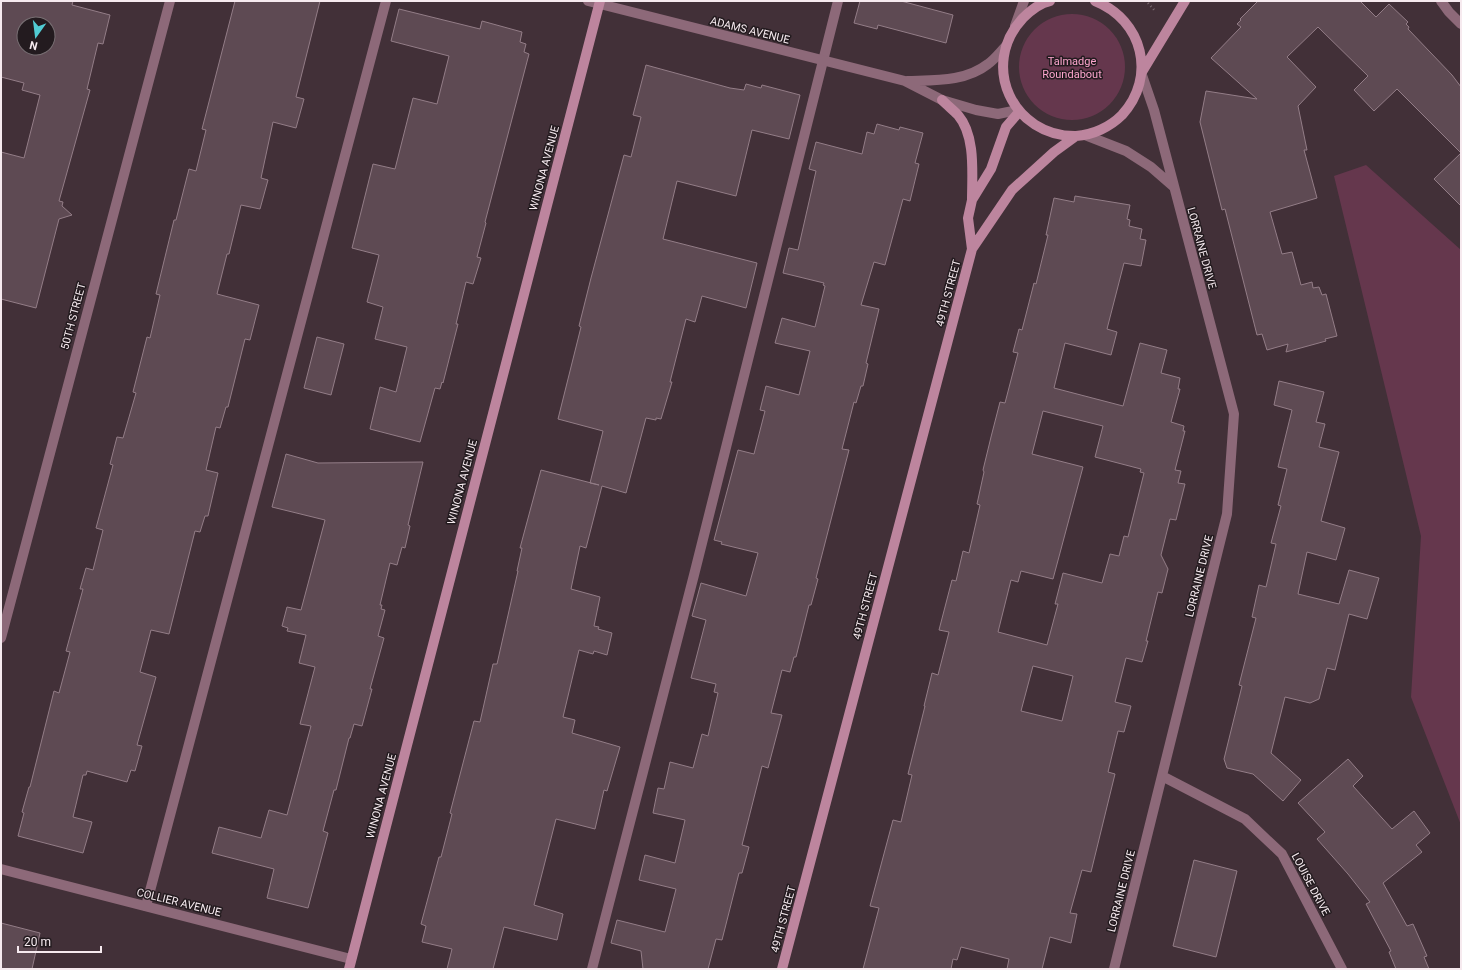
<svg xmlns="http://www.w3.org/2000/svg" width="1462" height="970" viewBox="0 0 1462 970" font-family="Roboto,sans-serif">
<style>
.green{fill:#65374d}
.building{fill:#5e4a53;stroke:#937d87;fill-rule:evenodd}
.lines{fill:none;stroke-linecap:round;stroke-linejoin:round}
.path{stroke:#7c6c73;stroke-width:2.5;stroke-dasharray:1 3;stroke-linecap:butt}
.lane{stroke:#8d6979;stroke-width:10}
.street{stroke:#8d6979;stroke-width:10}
.secondary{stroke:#bd859e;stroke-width:10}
.labels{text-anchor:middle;stroke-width:3;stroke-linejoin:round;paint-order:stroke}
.street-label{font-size:11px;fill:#f6eaef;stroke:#231b1f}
.park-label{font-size:11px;fill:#fca5cd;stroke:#231b1f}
</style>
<rect width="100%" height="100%" fill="#423038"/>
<path class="green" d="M1019 67a53 53 0 1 1 106 0a53 53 0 1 1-106 0Z
M 1366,165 L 1461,250 L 1461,825 L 1411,697 L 1421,536 L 1334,176 Z"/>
<path class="building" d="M 1,1 L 73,1 L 72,5 L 110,15 L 103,44 L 98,43 L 87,89 L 90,90 L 59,201 L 63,202 L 62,206 L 72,215 L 59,219 L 36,308 L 1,299 L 1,152 L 24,158 L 40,95 L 22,90 L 24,83 L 1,77 ZM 24,24 L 48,24 L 48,48 L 24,48 Z
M 235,1 L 320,1 L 296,97 L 304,99 L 296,128 L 273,122 L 261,178 L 268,180 L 260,209 L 241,205 L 229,254 L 227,254 L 217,294 L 259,305 L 250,340 L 245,339 L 228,407 L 226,407 L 220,428 L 216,427 L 206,470 L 218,473 L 208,516 L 205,516 L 200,532 L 195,531 L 169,634 L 151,630 L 140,672 L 156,677 L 137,745 L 142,746 L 135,771 L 131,770 L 127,782 L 87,771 L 86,775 L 83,775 L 73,817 L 92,822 L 83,853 L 18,836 L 24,813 L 22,812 L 29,787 L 30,787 L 54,691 L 59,693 L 70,652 L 66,651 L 83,589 L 80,589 L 86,568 L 93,570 L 103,530 L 96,528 L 113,465 L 110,464 L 117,437 L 123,438 L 136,393 L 133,392 L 147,337 L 150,338 L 160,295 L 156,294 L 174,220 L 176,220 L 189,169 L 196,171 L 206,130 L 202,129 Z
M 860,1 L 901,1 L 953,15 L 946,43 L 878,25 L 877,29 L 854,23 Z
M 1258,1 L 1360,1 L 1376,17 L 1389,4 L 1408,22 L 1406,24 L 1409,27 L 1408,29 L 1452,75 L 1461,87 L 1461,153 L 1397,89 L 1374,111 L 1354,90 L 1368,76 L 1318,27 L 1287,57 L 1316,87 L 1298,106 L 1307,150 L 1304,150 L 1317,198 L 1270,212 L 1282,254 L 1292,252 L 1301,285 L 1312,282 L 1313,288 L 1319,287 L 1322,295 L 1326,294 L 1337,336 L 1325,339 L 1326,341 L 1286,352 L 1288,344 L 1267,350 L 1262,334 L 1257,335 L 1225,209 L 1222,210 L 1200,122 L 1206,91 L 1257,99 L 1211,58 L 1241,27 L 1237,24 L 1241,20 L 1240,19 Z
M 399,9 L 480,29 L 482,21 L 522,32 L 520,42 L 526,44 L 524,52 L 529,54 L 485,222 L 486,223 L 477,257 L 481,258 L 473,284 L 466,282 L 456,324 L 458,324 L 443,383 L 442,382 L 440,389 L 435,388 L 420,442 L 370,429 L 380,387 L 396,392 L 407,347 L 375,339 L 383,307 L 367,302 L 379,255 L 352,248 L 373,164 L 395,169 L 413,98 L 437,104 L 449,56 L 391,41 Z
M 646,65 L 730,88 L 744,90 L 746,84 L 761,88 L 762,85 L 800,95 L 789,139 L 752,130 L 736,196 L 677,181 L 663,239 L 757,263 L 746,308 L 702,296 L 695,322 L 686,319 L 670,382 L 672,382 L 661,419 L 656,418 L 656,420 L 646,418 L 626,493 L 602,486 L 586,548 L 580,546 L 571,589 L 600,597 L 594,626 L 599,627 L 598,629 L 612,633 L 607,655 L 594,651 L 593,654 L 579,650 L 563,717 L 575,720 L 572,733 L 620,747 L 607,791 L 604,790 L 595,829 L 556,819 L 534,905 L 563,914 L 557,940 L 504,927 L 493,969 L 447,969 L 452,949 L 422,942 L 426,926 L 421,924 L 439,857 L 441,857 L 452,814 L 450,813 L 474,721 L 480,722 L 493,664 L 497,664 L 518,571 L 517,571 L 522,548 L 520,548 L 541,470 L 599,485 L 590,483 L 603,431 L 558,419 L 581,327 L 579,326 L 591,278 L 624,155 L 631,157 L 641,117 L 633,115 Z
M 877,124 L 899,130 L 900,127 L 923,133 L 915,163 L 919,164 L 910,201 L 903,199 L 885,265 L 874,262 L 861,305 L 879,309 L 866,363 L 868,364 L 863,386 L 861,386 L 856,403 L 854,402 L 842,449 L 849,450 L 816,578 L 818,579 L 811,605 L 809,605 L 796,657 L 794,657 L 790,672 L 782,670 L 771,713 L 782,715 L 768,768 L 762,766 L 742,845 L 749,847 L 742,873 L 739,873 L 722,940 L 716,939 L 708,969 L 643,969 L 641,951 L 611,943 L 617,920 L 665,932 L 676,889 L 639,880 L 645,855 L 675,863 L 685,820 L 653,813 L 658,788 L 664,789 L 670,762 L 693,768 L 702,734 L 708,736 L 718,693 L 714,692 L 716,684 L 691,678 L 706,620 L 692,616 L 701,583 L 746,596 L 758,553 L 721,544 L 722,542 L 714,540 L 738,450 L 754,454 L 765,411 L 760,410 L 766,386 L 799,395 L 810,351 L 775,343 L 782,318 L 815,327 L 825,286 L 823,285 L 824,283 L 783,273 L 789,248 L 798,250 L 816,171 L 809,169 L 816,142 L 862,154 L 867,132 L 874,134 Z
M 1461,153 L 1461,206 L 1434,179 Z
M 1075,196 L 1130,205 L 1127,219 L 1130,220 L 1129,226 L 1142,229 L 1140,239 L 1146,240 L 1141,266 L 1124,263 L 1107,329 L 1117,332 L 1111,355 L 1065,343 L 1054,388 L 1123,406 L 1140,343 L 1167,350 L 1161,373 L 1180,378 L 1178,389 L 1180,389 L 1171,422 L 1184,426 L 1183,431 L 1185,431 L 1175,470 L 1181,471 L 1178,483 L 1185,484 L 1176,520 L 1170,519 L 1161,555 L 1168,569 L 1162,593 L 1158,592 L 1146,641 L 1148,641 L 1142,662 L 1126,658 L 1115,702 L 1131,706 L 1124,732 L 1118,731 L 1108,772 L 1115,774 L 1091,872 L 1082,870 L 1070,913 L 1077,914 L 1071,943 L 1050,937 L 1042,969 L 1007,969 L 1009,959 L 961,947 L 957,960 L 953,959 L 951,969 L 863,969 L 879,908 L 870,906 L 893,820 L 901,822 L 912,775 L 908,774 L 925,706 L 924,706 L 932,673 L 938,675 L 949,632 L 939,630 L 952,580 L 956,581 L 963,551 L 969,553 L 980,505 L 977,504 L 984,472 L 983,470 L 991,437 L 1000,402 L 1005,403 L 1018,353 L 1013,352 L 1019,329 L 1022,330 L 1034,283 L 1036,284 L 1048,235 L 1046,235 L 1054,198 L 1074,202 ZM 1043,411 L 1103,426 L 1095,457 L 1141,469 L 1140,472 L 1144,473 L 1128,537 L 1124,536 L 1119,556 L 1110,554 L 1102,583 L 1063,573 L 1055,604 L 1058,604 L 1047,645 L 998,632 L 1011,580 L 1018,582 L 1021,571 L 1053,579 L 1083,467 L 1032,454 ZM 1033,666 L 1073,676 L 1062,721 L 1021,711 Z
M 317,337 L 344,344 L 331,395 L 304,388 Z
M 1279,381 L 1324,392 L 1316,422 L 1325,424 L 1319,447 L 1339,452 L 1321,521 L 1345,528 L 1336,560 L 1307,552 L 1298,594 L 1339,604 L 1349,570 L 1379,578 L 1367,619 L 1349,614 L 1335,670 L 1327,668 L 1319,699 L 1310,703 L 1285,697 L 1271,753 L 1301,780 L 1283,801 L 1253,774 L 1227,768 L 1224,759 L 1242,686 L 1239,685 L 1256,618 L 1252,617 L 1259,585 L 1266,587 L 1276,544 L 1271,543 L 1281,506 L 1278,505 L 1287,469 L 1278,467 L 1292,410 L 1274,405 Z
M 286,454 L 318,463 L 423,462 L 408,525 L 410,526 L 405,548 L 402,547 L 397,565 L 390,563 L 380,605 L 382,605 L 381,609 L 385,610 L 378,636 L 384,638 L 370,689 L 372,689 L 362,726 L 354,724 L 350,738 L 349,738 L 336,790 L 334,790 L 323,831 L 328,833 L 308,908 L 267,898 L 274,869 L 212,853 L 219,827 L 261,838 L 269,810 L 287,815 L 311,726 L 300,724 L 315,667 L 299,663 L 306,635 L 287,631 L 288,628 L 282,626 L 287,607 L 301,610 L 325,520 L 272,507 Z
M 1348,759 L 1363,776 L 1353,786 L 1392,829 L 1414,811 L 1430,833 L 1416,845 L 1422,852 L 1383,883 L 1407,926 L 1413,924 L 1427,956 L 1424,957 L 1429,969 L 1396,969 L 1389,952 L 1391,951 L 1366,904 L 1370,902 L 1348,874 L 1317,839 L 1325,832 L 1298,803 Z
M 1194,860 L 1237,871 L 1216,957 L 1173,946 Z
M 1,923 L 40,933 L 32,969 L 1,969 Z"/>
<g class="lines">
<path class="path" d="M 1148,3 L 1156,12"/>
<path class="lane" d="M 146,906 L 386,1
M 592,969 L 694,575 L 838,1"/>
<path class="street" d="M 588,1 L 905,81 L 942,100 L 976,110 L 998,114 L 1018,110
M 1441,1 L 1449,12 L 1461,24
M 1015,26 L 1024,1
M 907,81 C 935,80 965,82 988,64 C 995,59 1000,52 1006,46
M 1085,135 L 1126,151 L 1151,167 L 1174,187
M 1,638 L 170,1
M 1162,776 L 1245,819 L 1282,854 L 1342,969
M 1,869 L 351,959
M 1114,969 L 1227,514 L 1234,414 L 1154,110 L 1142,75"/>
<path class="secondary" d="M 1050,1 C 1040,3 1030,11 1023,18 C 979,65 1013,137 1076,136 C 1093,135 1110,127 1122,115 C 1157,77 1143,20 1095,1
M 1142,72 L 1185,1
M 942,100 C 947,105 953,110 958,115 C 976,136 972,174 972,200
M 972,249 L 968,218 L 972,200 L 991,169 L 1006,127 L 1019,112
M 349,969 L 600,1
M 782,969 L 972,249 L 1012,190 L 1054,152 L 1076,136"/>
</g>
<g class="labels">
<g class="street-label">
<text transform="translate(750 30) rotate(14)" y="4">ADAMS AVENUE</text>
<text transform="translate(544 168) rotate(-75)" y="4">WINONA AVENUE</text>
<text transform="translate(1202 248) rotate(75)" y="4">LORRAINE DRIVE</text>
<text transform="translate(948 293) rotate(-75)" y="4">49TH STREET</text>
<text transform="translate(73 316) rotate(-75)" y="4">50TH STREET</text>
<text transform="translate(462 482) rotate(-75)" y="4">WINONA AVENUE</text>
<text transform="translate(1199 576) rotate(-76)" y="4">LORRAINE DRIVE</text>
<text transform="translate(865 606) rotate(-75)" y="4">49TH STREET</text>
<text transform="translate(381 796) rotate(-75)" y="4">WINONA AVENUE</text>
<text transform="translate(1311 884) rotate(62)" y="4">LOUISE DRIVE</text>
<text transform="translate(1121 891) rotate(-76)" y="4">LORRAINE DRIVE</text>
<text transform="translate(179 902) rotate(14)" y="4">COLLIER AVENUE</text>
<text transform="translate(783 919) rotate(-75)" y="4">49TH STREET</text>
</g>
<g class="park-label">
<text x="1072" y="65">Talmadge<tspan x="1072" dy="13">Roundabout</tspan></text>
</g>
</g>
<rect width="1462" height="970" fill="none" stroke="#f6eaef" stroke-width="4"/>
<g transform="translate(36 36) rotate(194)"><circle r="19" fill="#231b1f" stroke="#776e72"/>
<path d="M0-3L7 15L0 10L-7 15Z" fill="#51ccd3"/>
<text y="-6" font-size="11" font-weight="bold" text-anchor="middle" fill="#f6eaef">N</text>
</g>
<path d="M18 946v6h83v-6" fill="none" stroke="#f6eaef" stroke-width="2"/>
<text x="24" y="946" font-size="12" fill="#f6eaef" stroke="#231b1f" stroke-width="3" paint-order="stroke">20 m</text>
</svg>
